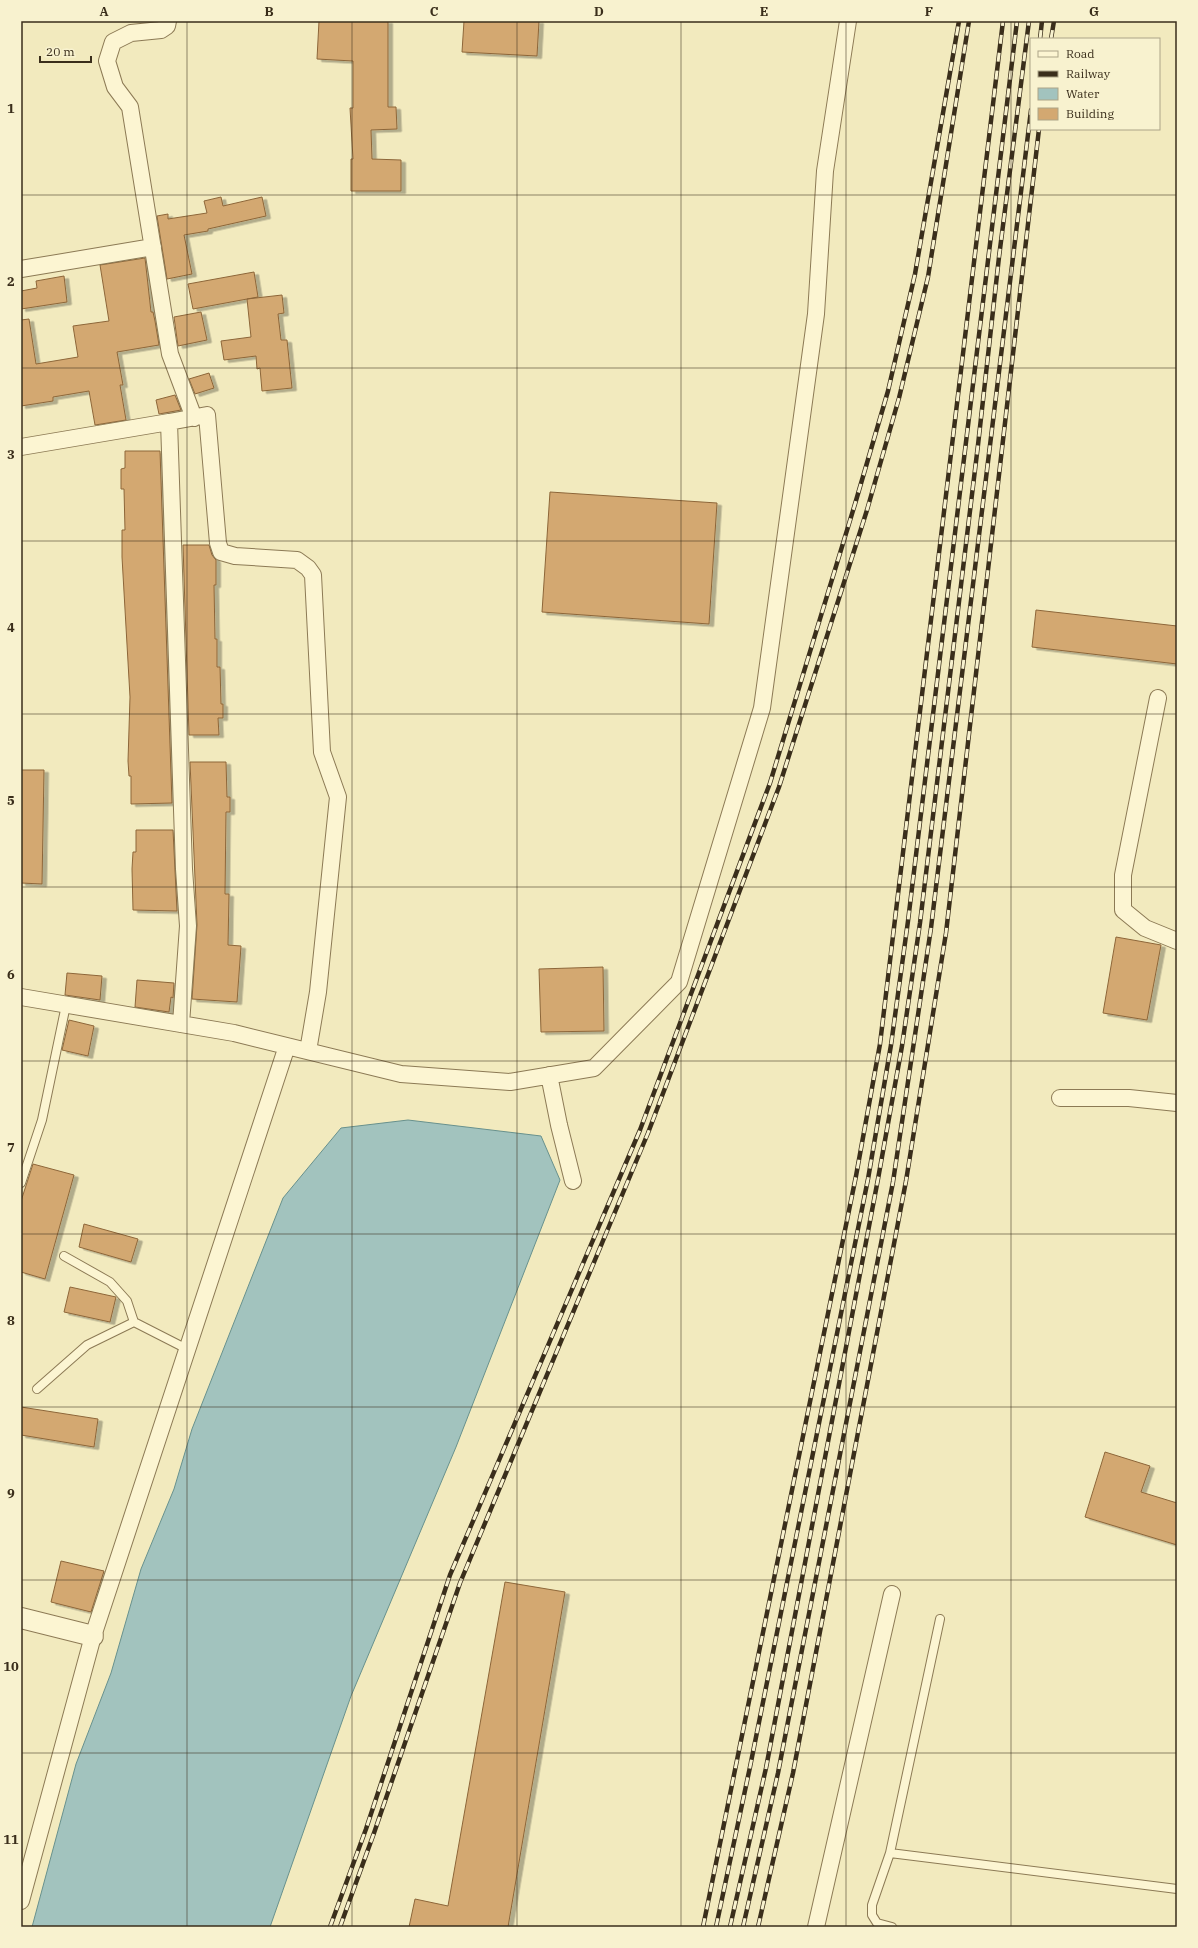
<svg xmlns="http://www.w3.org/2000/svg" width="1198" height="1948" viewBox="0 0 1198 1948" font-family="'IBM Plex Serif',serif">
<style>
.water{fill:#a2c3be;stroke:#68918d}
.building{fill:#d3a871;stroke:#8d6639;filter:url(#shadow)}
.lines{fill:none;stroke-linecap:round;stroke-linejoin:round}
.service-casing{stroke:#8c7a55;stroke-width:10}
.minor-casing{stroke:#8c7a55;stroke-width:18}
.tertiary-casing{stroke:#8c7a55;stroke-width:22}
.service{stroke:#fcf5d2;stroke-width:8}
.minor{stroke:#fcf5d2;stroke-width:16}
.tertiary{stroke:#fcf5d2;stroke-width:20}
.rail-casing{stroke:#3a2e1b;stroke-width:4.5}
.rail{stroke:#f8f2cf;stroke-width:3;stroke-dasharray:9;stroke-linecap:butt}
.grid{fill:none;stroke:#3a2e1b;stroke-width:1;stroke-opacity:0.55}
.neatline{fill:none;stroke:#3a2e1b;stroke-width:1.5}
.grid-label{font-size:13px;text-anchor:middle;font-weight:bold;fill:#3a2e1b}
</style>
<defs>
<filter id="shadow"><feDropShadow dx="4.5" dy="2.5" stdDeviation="0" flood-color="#0004"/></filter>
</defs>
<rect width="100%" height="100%" fill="#f2eabe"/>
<path class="water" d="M 408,1120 L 541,1136 L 560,1180 L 456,1447 L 351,1696 L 270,1927 L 32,1927 L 76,1764 L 111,1673 L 141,1569 L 174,1489 L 192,1429 L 283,1198 L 341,1128 Z"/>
<path class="building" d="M 319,21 L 388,21 L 388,107 L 396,107 L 397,129 L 371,130 L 372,159 L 401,160 L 401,191 L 351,191 L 351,159 L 353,159 L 350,108 L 353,108 L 353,61 L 317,59 Z
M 464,21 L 539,21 L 537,56 L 462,52 Z
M 221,197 L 223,206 L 262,197 L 266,216 L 208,229 L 208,231 L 184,235 L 192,274 L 167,279 L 157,216 L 168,214 L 168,219 L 207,213 L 204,201 Z
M 145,258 L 151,312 L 153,312 L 155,321 L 159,345 L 117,352 L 123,385 L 120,385 L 126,420 L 95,425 L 89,391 L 53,397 L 53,401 L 21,406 L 21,320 L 29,319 L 36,364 L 78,357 L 73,326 L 109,321 L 100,265 Z
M 254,272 L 258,297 L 193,309 L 188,284 Z
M 64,276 L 67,302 L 21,309 L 21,291 L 37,288 L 36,281 Z
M 282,295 L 284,313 L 278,314 L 281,340 L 287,340 L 292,388 L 262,391 L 260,368 L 257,369 L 256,356 L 224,360 L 221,341 L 251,337 L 247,299 Z
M 201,312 L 207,340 L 178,346 L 174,317 Z
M 209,373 L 214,388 L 195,394 L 189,379 Z
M 175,395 L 181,410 L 159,414 L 156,400 Z
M 125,451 L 160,451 L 172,803 L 131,804 L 131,776 L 129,776 L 128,761 L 130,697 L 122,557 L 122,530 L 125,530 L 124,489 L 121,489 L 121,469 L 125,468 Z
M 550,492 L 717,503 L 709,624 L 542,612 Z
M 183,545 L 209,545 L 212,555 L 216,560 L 216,585 L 214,585 L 215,639 L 217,639 L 217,667 L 220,667 L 221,704 L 223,704 L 223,718 L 218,718 L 219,735 L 189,735 Z
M 1036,610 L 1177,626 L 1177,664 L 1032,647 Z
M 190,762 L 226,762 L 227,797 L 230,797 L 230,812 L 226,812 L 225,894 L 229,894 L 228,945 L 241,946 L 237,1002 L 192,999 L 197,925 Z
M 21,770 L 44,770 L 42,884 L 21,883 Z
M 136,830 L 173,830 L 177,911 L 133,910 L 132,869 L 133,852 L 136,852 Z
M 1116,937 L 1161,945 L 1147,1020 L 1103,1013 Z
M 603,967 L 604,1031 L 541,1032 L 539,969 Z
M 67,973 L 102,976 L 100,1000 L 65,995 Z
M 137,980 L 174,983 L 173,998 L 171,997 L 169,1012 L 135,1007 Z
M 69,1020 L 94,1026 L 88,1056 L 62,1050 Z
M 33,1164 L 74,1175 L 45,1279 L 21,1272 L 21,1201 Z
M 84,1224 L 138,1239 L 131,1262 L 79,1247 Z
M 70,1287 L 116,1297 L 110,1322 L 64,1312 Z
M 21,1407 L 98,1419 L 94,1447 L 21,1435 Z
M 1105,1452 L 1150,1466 L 1141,1492 L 1177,1503 L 1177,1545 L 1085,1517 Z
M 61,1561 L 104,1571 L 91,1612 L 51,1602 Z
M 505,1582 L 565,1592 L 508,1927 L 409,1927 L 415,1899 L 448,1906 Z"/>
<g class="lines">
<defs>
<path id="service" d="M 21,1183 L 42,1120 L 66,1005
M 64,1256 L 110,1282 L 127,1301 L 134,1322
M 37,1389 L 87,1345 L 134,1322 L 187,1349
M 890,1853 L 1177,1889
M 892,1927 L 877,1923 L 872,1915 L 872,1905 L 890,1853 L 940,1619"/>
<path id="minor" d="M 168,21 L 167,26 L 161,30 L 131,33 L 113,42 L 107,61 L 115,87 L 130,107 L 170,354 L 194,418
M 21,269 L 153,247
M 21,447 L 169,422
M 1158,698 L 1123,875 L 1123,910 L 1145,928 L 1177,941
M 21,997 L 234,1033 L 401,1074 L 510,1082 L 594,1068 L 679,982 L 762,708 L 816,314 L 825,171 L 848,21
M 181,1024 L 188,926 L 184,869 L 169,422 L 207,415 L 218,543 L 221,552 L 235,556 L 297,560 L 308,568 L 313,575 L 322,752 L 338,797 L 318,992 L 308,1051
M 549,1075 L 559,1125 L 573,1181
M 1060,1098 L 1129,1098 L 1177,1103
M 21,1901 L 93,1636 L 287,1046
M 816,1927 L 892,1594"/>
<path id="tertiary" d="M 21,1618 L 93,1636"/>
</defs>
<use href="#service" class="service-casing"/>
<use href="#minor" class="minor-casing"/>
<use href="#tertiary" class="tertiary-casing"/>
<use href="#service" class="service"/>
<use href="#minor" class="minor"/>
<use href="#tertiary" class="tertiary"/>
<defs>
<path id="rail" d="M 1040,39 L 1042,21
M 1051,39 L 1054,21
M 330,1927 L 366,1829 L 450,1575 L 640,1130 L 770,783 L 855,504 L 888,391 L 915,274 L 959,21
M 340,1927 L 374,1833 L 460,1583 L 648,1133 L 779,787 L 867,510 L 899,398 L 928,277 L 969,21
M 703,1927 L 856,1176 L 880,1044 L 1003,21
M 716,1927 L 750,1767 L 868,1179 L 891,1045 L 908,921 L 1017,21
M 730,1927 L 766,1768 L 878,1179 L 902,1046 L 920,923 L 978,445 L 999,257 L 1029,21
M 743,1927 L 778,1773 L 893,1182 L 931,928 L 1031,110
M 758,1927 L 793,1773 L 906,1181 L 946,933 L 1039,129"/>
</defs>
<use href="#rail" class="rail-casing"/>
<use href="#rail" class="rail"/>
</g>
<path class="grid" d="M 187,21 L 187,1927M 352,21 L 352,1927M 517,21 L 517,1927M 681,21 L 681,1927M 846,21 L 846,1927M 1011,21 L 1011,1927M 21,195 L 1177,195M 21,368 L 1177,368M 21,541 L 1177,541M 21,714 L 1177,714M 21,887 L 1177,887M 21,1061 L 1177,1061M 21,1234 L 1177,1234M 21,1407 L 1177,1407M 21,1580 L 1177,1580M 21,1753 L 1177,1753"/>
<rect width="1198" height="1948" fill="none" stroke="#f8f2cf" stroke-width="44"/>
<rect x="1030" y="38" width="130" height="92" fill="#f8f2cf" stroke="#aca487"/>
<rect x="1038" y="51" width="20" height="6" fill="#fcf5d2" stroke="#aca487"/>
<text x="1066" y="58" font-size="12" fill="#3a2e1b">Road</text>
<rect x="1038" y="71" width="20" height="6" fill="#3a2e1b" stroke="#aca487"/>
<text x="1066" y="78" font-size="12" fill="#3a2e1b">Railway</text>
<rect x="1038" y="88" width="20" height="12" fill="#a2c3be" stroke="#aca487"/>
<text x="1066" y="98" font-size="12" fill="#3a2e1b">Water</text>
<rect x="1038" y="108" width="20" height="12" fill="#d3a871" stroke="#aca487"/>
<text x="1066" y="118" font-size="12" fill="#3a2e1b">Building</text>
<path d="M40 56v6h51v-6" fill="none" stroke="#3a2e1b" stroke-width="2"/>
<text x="46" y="56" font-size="12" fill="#3a2e1b" stroke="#f8f2cf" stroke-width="3" paint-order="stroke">20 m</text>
<rect x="22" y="22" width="1154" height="1904" class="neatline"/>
<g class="grid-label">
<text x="104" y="16">A</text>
<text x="269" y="16">B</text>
<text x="434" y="16">C</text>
<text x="599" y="16">D</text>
<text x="764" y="16">E</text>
<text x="929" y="16">F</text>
<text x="1094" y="16">G</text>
<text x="11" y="113">1</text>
<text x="11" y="286">2</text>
<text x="11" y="459">3</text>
<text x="11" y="632">4</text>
<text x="11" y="805">5</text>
<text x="11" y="979">6</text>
<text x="11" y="1152">7</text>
<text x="11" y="1325">8</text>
<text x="11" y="1498">9</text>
<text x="11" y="1671">10</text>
<text x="11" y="1844">11</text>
</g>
</svg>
